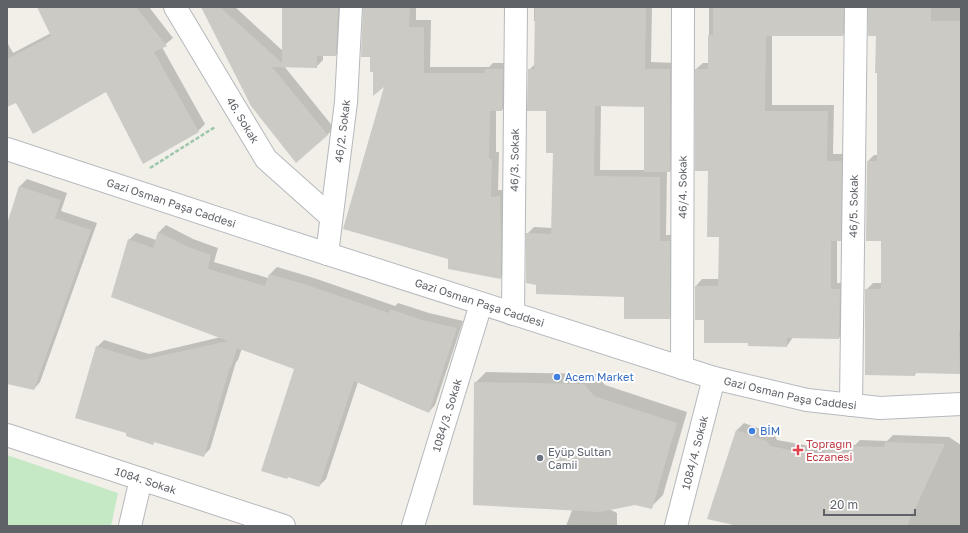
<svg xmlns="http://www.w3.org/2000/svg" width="968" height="533" viewBox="0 0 968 533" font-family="'Golos Text',sans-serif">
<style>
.green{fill:#c5e8c5}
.shadow{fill:#0003;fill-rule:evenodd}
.building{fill:#cccac5}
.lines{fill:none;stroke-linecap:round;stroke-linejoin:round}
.street-casing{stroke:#b5b8bc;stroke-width:24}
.secondary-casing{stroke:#b6babf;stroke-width:24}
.path{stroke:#9cc7a9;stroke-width:2.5;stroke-dasharray:4 2;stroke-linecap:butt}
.street{stroke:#fff;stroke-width:22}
.secondary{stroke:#fff;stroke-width:22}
.shop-dot{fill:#3f7fe0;stroke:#fff;stroke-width:1.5}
.health-dot{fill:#e0444e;stroke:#fff;stroke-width:1.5}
.worship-dot{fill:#6b7280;stroke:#fff;stroke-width:1.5}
.labels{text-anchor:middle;stroke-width:4;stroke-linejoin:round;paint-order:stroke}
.street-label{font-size:11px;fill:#5f6368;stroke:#fff}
.shop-label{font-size:11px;fill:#366cbe;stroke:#fff;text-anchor:start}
.health-label{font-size:11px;fill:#be3a42;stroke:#fff;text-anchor:start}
.worship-label{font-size:11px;fill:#5b616d;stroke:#fff;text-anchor:start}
</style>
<rect width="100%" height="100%" fill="#f1efe8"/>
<path class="green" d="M 7,455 L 118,493 L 111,526 L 7,526 Z"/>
<path class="shadow" d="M 38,7 L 149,7 L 173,38 L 162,47 L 205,124 L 198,131 L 106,90 L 16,101 L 7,106 L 7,42 L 13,53 L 51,33 Z
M 202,7 L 235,7 L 283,51 L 283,7 L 345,7 L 343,48 L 336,55 L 323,55 L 323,60 L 316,67 L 284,66 L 334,128 L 327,135 Z
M 364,7 L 416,7 L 416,20 L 431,20 L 430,67 L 489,67 L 493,63 L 510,63 L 509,103 L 502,110 L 496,110 L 496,152 L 499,152 L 498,190 L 506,190 L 508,270 L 501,277 L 449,258 L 386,84 L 374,71 L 371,56 Z
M 534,7 L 652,7 L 651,62 L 677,63 L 676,164 L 670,171 L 667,171 L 666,235 L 676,235 L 676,312 L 669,318 L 625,296 L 538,284 L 527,234 L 534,227 L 552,228 L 554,152 L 547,110 L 529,70 L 535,64 L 536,21 L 534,21 ZM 601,106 L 645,106 L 645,170 L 600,170 Z
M 709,7 L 850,7 L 849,28 L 843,35 L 772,35 L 772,105 L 834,105 L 833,154 L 848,154 L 847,233 L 840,240 L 837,240 L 837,283 L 846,283 L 846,331 L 839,338 L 793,337 L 787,346 L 749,342 L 705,319 L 696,286 L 702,279 L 720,279 L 720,236 L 709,170 L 696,69 L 703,63 L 709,63 Z
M 870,7 L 961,7 L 961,371 L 959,373 L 917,372 L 915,375 L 866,290 L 873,283 L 882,283 L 882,240 L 868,161 L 874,155 L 878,155 L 877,35 Z
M 27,179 L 67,193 L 61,211 L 97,223 L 40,382 L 34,389 L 7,383 L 7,228 L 20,186 Z
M 166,225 L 193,239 L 218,248 L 214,262 L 268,278 L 270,274 L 277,267 L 314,278 L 395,306 L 398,303 L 429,313 L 463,321 L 435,405 L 429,412 L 358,382 L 326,479 L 319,486 L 295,369 L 242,348 L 238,360 L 236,362 L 210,449 L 203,456 L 155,441 L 153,444 L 97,347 L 104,340 L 149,354 L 221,337 L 129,240 L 136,233 L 156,240 L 159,232 Z
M 486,372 L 596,374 L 605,385 L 687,412 L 663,495 L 652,506 L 475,383 Z
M 744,423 L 774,434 L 777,440 L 827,449 L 833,443 L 855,445 L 860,440 L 887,441 L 893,435 L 949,437 L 961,445 L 961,526 L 743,526 L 737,430 Z
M 584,497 L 617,513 L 617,526 L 566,526 L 573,508 Z"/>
<path class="building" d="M 37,7 L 136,7 L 167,46 L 154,52 L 199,132 L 143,164 L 106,92 L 33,134 L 16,103 L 7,107 L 7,59 L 51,36 Z
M 201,7 L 220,7 L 282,63 L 282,7 L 338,7 L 336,56 L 317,56 L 317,68 L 272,67 L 328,135 L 296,163 L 251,106 Z
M 363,7 L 410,7 L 409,27 L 424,27 L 424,73 L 485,73 L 485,69 L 503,69 L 502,111 L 490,111 L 489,159 L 492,159 L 491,197 L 500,196 L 501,232 L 501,279 L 448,269 L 448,259 L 343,229 L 384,87 L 373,96 L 373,72 L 370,72 L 370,57 L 361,57 Z
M 535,7 L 646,7 L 645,69 L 670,69 L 670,172 L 644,172 L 644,107 L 595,106 L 594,176 L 660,177 L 660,241 L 670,241 L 670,319 L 624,319 L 624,297 L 536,294 L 536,285 L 526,283 L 526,233 L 551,234 L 553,153 L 546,153 L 546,111 L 527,111 L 528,69 L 534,69 Z
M 713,7 L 844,7 L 843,36 L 766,36 L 765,111 L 828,111 L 827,161 L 842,161 L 841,241 L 831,241 L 831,289 L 840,289 L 839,339 L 787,338 L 787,347 L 748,346 L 748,343 L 704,343 L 704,320 L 695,320 L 695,286 L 718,286 L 719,237 L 707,237 L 708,171 L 695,171 L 695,69 L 708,69 L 708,35 L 713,35 Z
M 868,7 L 931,7 L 931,21 L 961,21 L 961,331 L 959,331 L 960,374 L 915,373 L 915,376 L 865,375 L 865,289 L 881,289 L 881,241 L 866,241 L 867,161 L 877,161 L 877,73 L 875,73 L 876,36 L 868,36 Z
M 19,186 L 61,200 L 55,218 L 91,230 L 34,390 L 7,384 L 7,224 Z
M 158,232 L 186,246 L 211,255 L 208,269 L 265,286 L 269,274 L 307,285 L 389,313 L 390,309 L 422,320 L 457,328 L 429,413 L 354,381 L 319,487 L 288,477 L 287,479 L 261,471 L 294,369 L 237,348 L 231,368 L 230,367 L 204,457 L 154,442 L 153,445 L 126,436 L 126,433 L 75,418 L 96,346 L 142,360 L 228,341 L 111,297 L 128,239 L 153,248 Z
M 474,382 L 584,384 L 594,396 L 677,423 L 652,509 L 635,505 L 600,512 L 473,505 Z
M 736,430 L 767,441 L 770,446 L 824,457 L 825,450 L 851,452 L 852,446 L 884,447 L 885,442 L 945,444 L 907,526 L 738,526 L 707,519 Z"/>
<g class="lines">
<defs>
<g id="street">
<path id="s1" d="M 175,7 L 266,159 L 331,217"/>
<path id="s2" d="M 327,254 L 346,102 L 351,7"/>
<path id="s3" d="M 513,314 L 516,7"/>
<path id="s4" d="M 682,368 L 683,7"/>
<path id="s5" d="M 851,405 L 856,7"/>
<path id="s6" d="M 7,435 L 284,526"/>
<path d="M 130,526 L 141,479"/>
<path id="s7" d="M 413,526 L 481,304"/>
<path id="s8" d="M 676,526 L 714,378"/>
</g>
<g id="secondary">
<path id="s9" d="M 7,149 L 284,240 L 714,378 L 807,400 L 880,408 L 961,404"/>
</g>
</defs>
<use href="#street" class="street-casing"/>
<use href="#secondary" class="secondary-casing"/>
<path class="path" d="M 150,168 L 215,127"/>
<use href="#street" class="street"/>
<use href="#secondary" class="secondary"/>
</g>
<g class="shop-dot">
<circle cx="557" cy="377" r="4"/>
<circle cx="752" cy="431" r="4"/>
</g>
<path class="health-dot" d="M796 444h4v4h4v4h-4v4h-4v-4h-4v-4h4z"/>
<circle class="worship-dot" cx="540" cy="458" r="4"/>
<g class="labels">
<g class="street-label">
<text dy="4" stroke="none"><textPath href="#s1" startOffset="132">46. Sokak</textPath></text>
<text dy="4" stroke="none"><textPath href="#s2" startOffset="124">46/2. Sokak</textPath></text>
<text dy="4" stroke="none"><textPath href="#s3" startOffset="154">46/3. Sokak</textPath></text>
<text dy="4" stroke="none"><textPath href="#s4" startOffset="181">46/4. Sokak</textPath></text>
<text dy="4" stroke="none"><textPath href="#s9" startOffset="173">Gazi Osman Paşa Caddesi</textPath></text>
<text dy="4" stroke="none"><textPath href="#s5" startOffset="199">46/5. Sokak</textPath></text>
<text dy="4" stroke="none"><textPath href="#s9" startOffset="497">Gazi Osman Paşa Caddesi</textPath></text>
<text dy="4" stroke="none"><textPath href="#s9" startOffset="821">Gazi Osman Paşa Caddesi</textPath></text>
<text dy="4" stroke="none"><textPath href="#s7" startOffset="116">1084/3. Sokak</textPath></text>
<text dy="4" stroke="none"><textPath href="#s8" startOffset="76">1084/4. Sokak</textPath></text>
<text dy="4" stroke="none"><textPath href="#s6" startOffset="146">1084. Sokak</textPath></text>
</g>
<g class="shop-label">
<text x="565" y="381">Acem Market</text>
<text x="760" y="435">BİM</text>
</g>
<g class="health-label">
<text x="806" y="448">Toprağın<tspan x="806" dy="13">Eczanesi</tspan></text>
</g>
<g class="worship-label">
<text x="548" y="456">Eyüp Sultan<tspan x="548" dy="13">Camii</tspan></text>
</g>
</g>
<rect width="968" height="533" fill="none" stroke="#5f6368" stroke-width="16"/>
<path d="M824 509v6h91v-6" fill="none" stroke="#5f6368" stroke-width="2"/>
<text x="830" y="509" font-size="12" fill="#5f6368" stroke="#ffffff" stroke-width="3" paint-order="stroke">20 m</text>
</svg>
